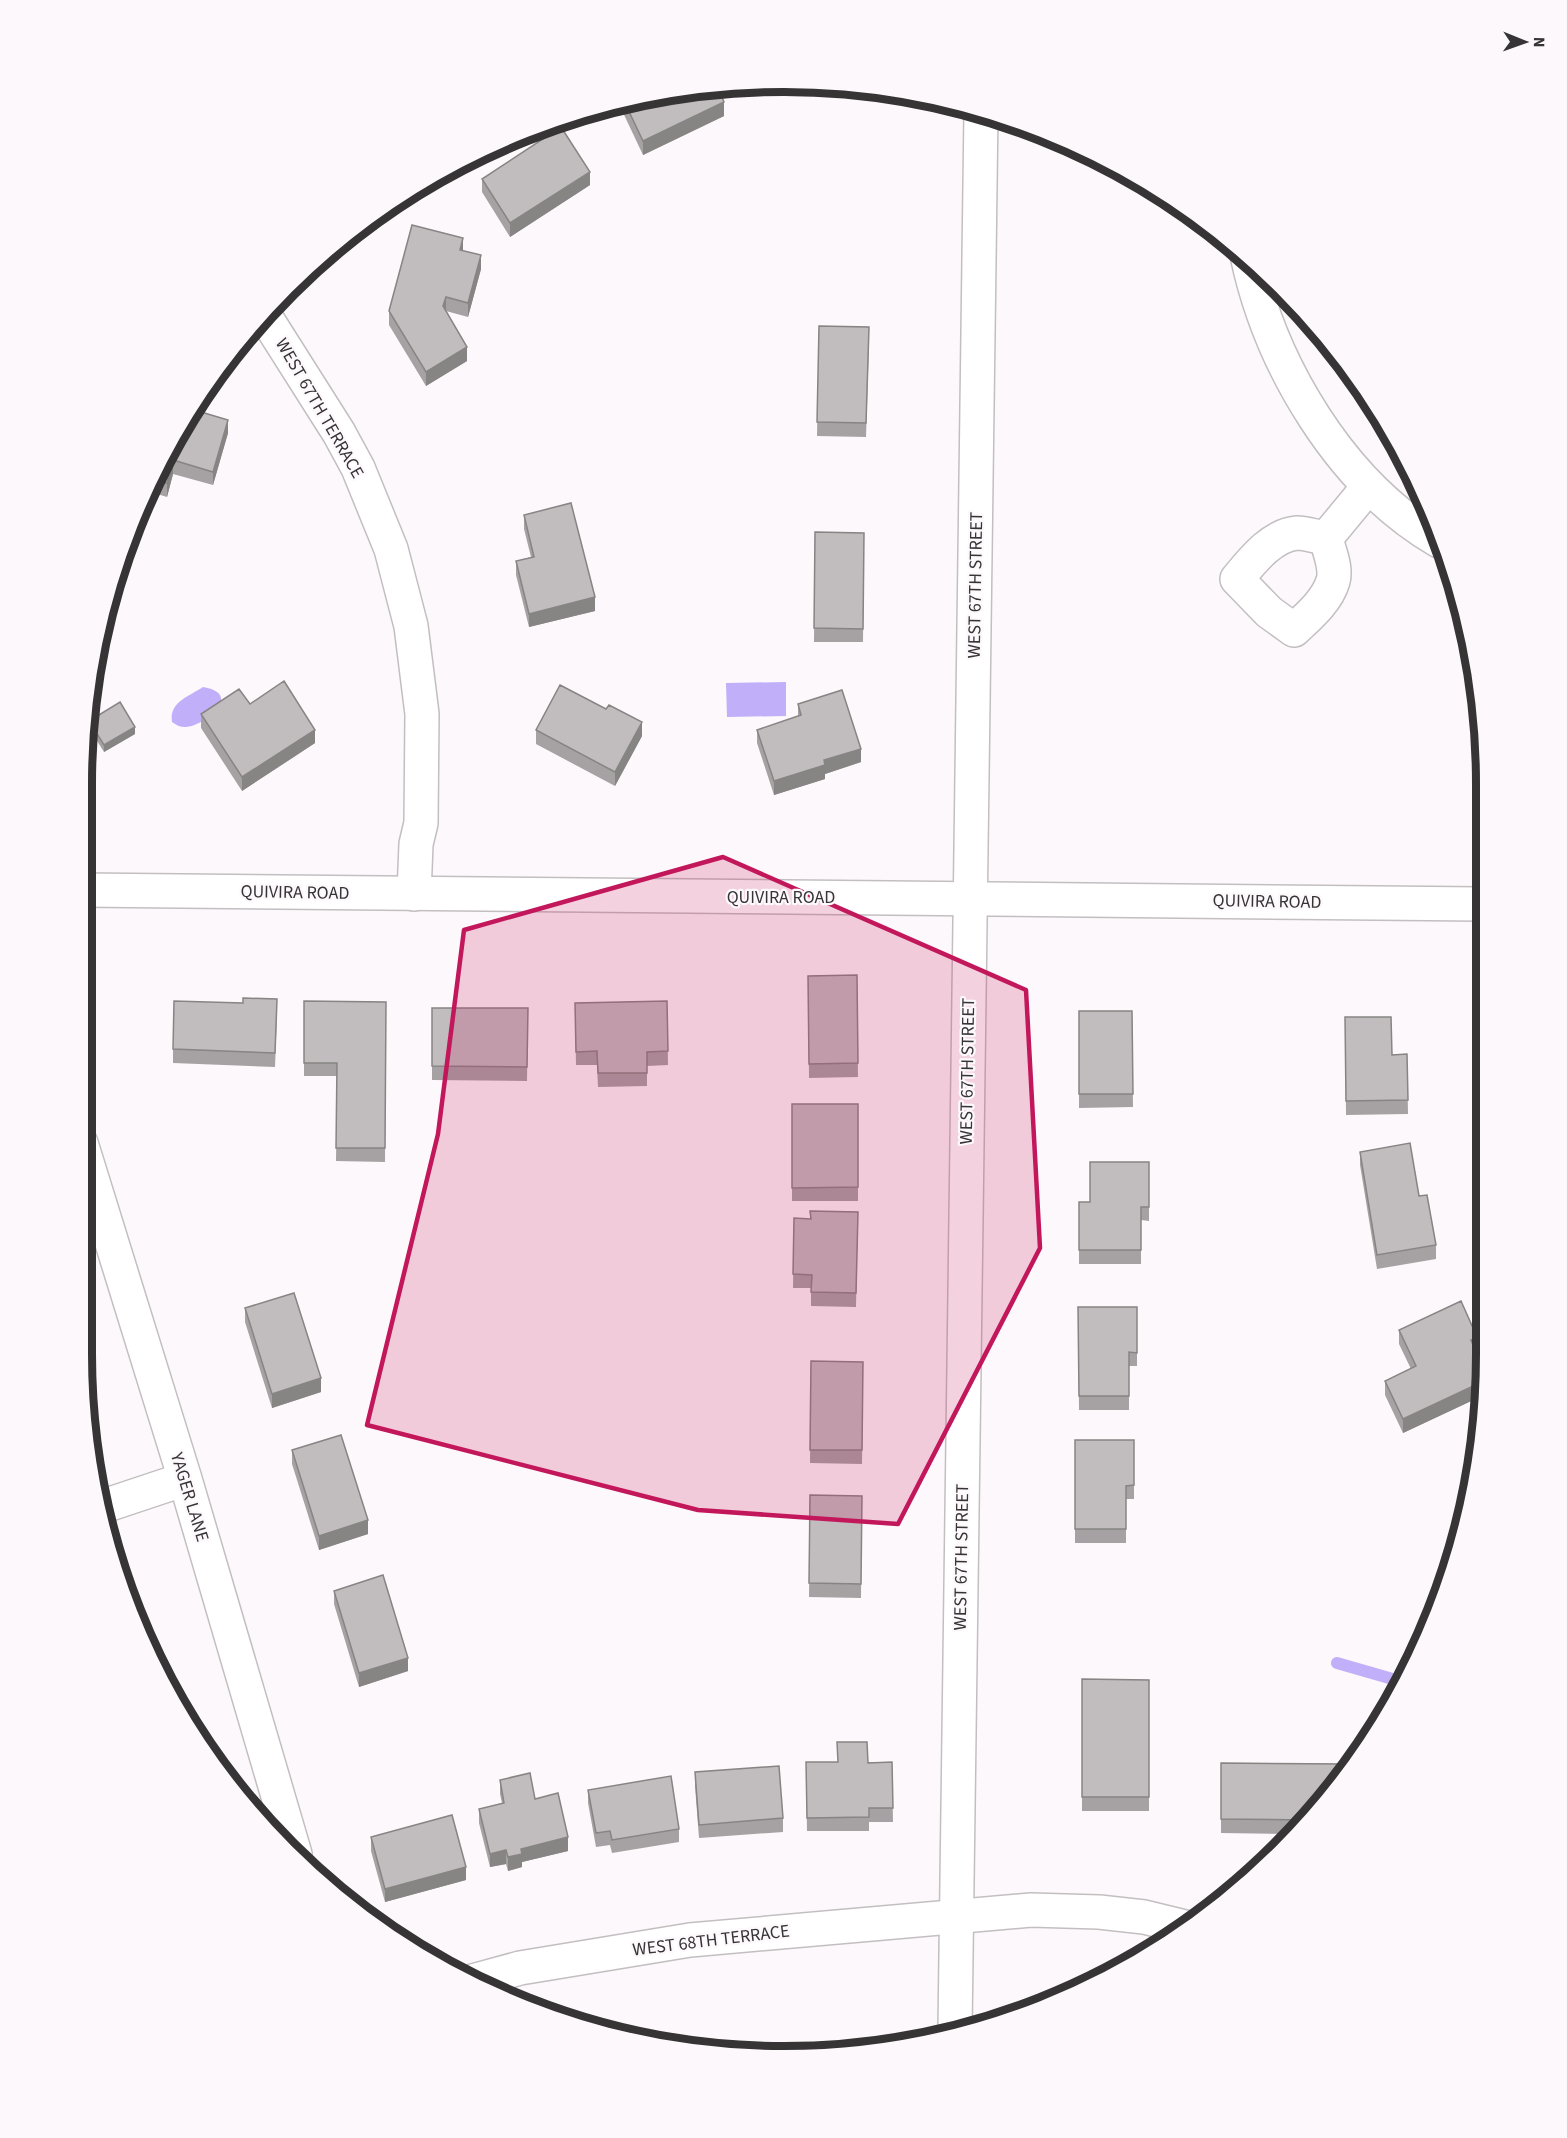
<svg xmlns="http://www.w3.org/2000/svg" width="1567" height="2138" viewBox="0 0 1567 2138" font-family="'Source Sans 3',sans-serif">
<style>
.water{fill:#c2aff9}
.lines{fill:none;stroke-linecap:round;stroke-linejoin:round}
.stream{stroke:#c2aff9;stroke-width:12}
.minor-casing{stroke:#c3bfc1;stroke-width:36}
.tertiary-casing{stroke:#c3bfc1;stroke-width:36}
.primary-casing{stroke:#c3bfc1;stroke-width:36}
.minor{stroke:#fff;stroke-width:33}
.tertiary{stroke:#fff;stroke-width:33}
.primary{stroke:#fff;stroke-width:33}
.wall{fill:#a6a2a3}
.shaded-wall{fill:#878484}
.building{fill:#c1bcbd;stroke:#878484;stroke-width:1.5}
.marked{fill:#c2185b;fill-opacity:0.2;stroke:#c2185b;stroke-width:4.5;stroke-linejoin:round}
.labels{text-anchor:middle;stroke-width:4.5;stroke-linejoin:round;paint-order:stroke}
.street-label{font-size:18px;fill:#363435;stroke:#fdf8fb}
.rim{fill:none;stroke:#363435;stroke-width:8}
</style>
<rect width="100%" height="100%" fill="#fdf8fb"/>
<path class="water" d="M 786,682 L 786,716 L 727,717 L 726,683 Z
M 203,687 C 246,694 201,728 185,727 C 180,727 176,725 172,722 C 169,702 188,697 203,687 Z"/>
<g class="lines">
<path class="stream" d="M 1337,1663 L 1403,1682"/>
<defs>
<path id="minor" d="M 1247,255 C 1270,365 1341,484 1439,541
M 263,313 L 339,433 L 358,468 L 391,549 L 411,626 L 422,714 L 421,823 L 416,844 L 414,894
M 1326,538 C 1317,537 1306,533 1297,533 C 1272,535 1252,561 1237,579 L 1269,612 L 1294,630 C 1309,616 1327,601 1333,581 C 1337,568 1329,551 1326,538 L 1369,486
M 81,1143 L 185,1479 L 295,1854
M 101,1507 L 185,1479
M 469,1982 L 520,1968 L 690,1940 L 1031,1910 L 1099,1912 L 1144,1917 L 1185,1927"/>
<path id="tertiary" d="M 955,2029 L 981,112"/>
<path id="primary" d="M 81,890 L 1481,904"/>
</defs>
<use href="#minor" class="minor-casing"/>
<use href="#tertiary" class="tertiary-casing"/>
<use href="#primary" class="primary-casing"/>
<use href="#minor" class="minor"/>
<use href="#tertiary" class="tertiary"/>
<use href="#primary" class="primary"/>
</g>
<path class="wall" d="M 797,84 L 875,87 L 877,88 L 877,92 L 797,88 Z
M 717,86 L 724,116 L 643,155 L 618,102 Z
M 482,179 L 590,185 L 510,237 L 482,192 Z
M 463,251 L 481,269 L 468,317 L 446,311 L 467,361 L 426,386 L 389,325 L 389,311 Z
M 819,326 L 869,341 L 866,437 L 817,436 Z
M 191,409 L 228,433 L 213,485 L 173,474 L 167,497 L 147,491 Z
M 524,515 L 595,611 L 529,627 L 516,575 L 516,561 L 531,557 L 524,529 Z
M 815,532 L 864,533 L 863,642 L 814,642 Z
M 250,704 L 315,743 L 242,791 L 201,728 L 201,714 Z
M 798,704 L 861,762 L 825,774 L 825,779 L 774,795 L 757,743 L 757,730 L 798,717 Z
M 606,709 L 642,736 L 615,786 L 536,744 L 536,730 Z
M 89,721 L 135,734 L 104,752 L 89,728 Z
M 857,975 L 858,1077 L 809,1078 L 808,976 Z
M 304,1001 L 386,1002 L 385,1162 L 336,1161 L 337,1076 L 304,1076 Z
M 667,1001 L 668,1065 L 647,1066 L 647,1086 L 598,1087 L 597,1065 L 576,1065 L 575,1003 Z
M 432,1008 L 528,1008 L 527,1081 L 432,1080 Z
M 1079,1011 L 1132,1011 L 1133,1107 L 1079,1108 Z
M 277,1013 L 275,1067 L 173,1063 L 173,1049 Z
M 1345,1017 L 1392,1055 L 1407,1054 L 1408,1114 L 1346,1115 Z
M 792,1104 L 858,1104 L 858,1201 L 792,1201 Z
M 1360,1152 L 1419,1196 L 1436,1245 L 1436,1259 L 1377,1269 L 1360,1165 Z
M 1149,1162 L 1149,1221 L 1141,1220 L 1141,1264 L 1079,1264 L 1079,1202 L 1090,1202 Z
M 810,1211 L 858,1212 L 856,1307 L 811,1306 L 811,1288 L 793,1288 L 794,1218 L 810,1219 Z
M 1078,1307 L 1137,1307 L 1137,1366 L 1129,1366 L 1129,1410 L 1079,1410 Z
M 245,1308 L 321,1392 L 272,1408 L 245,1322 Z
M 1399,1330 L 1477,1351 L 1476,1352 L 1484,1370 L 1484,1395 L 1403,1433 L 1385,1395 L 1385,1381 L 1411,1369 L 1399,1344 Z
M 811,1361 L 863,1362 L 862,1464 L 810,1463 Z
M 1478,1435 L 1473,1457 L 1472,1455 L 1472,1441 Z
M 1075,1440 L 1134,1440 L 1134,1499 L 1126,1499 L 1126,1543 L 1075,1543 Z
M 292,1450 L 368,1534 L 319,1550 L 292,1464 Z
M 810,1495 L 862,1496 L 861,1598 L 809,1597 Z
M 334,1591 L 408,1671 L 359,1687 L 334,1604 Z
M 1082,1679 L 1149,1680 L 1149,1811 L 1082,1811 Z
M 806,1762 L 892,1762 L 893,1822 L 869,1822 L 869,1831 L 807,1831 Z
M 1221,1763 L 1312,1817 L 1294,1834 L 1221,1833 Z
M 695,1772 L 783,1818 L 783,1832 L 699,1838 L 695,1786 Z
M 500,1780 L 535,1799 L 568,1851 L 522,1862 L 522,1867 L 508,1871 L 506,1864 L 490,1867 L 479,1823 L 479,1809 L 502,1803 L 500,1794 Z
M 588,1790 L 679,1829 L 679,1842 L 612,1853 L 610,1845 L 596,1847 L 588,1803 Z
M 371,1837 L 466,1880 L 385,1902 L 371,1851 Z"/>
<path class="shaded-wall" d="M 724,102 L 724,116 L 643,155 L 643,141 Z
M 590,172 L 590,185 L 510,237 L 510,223 Z
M 463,238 L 463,252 L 460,250 Z
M 481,255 L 481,269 L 468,317 L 468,303 Z
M 446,297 L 446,311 L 443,306 Z
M 467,347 L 467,361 L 426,386 L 426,372 Z
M 228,420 L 228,433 L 213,485 L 213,472 Z
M 173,460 L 173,474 L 167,497 L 167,483 Z
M 595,597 L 595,611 L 529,627 L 529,614 Z
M 642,722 L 642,736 L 615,786 L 615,772 Z
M 135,727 L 135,734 L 104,752 L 104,745 Z
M 315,730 L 315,743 L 242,791 L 242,777 Z
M 861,749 L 861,762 L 825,774 L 825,779 L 774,795 L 774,781 L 824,760 Z
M 1477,1337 L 1477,1351 L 1471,1354 L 1471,1340 Z
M 321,1378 L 321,1392 L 272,1408 L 272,1394 Z
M 1484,1381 L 1484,1395 L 1403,1433 L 1403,1419 Z
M 368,1520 L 368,1534 L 319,1550 L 319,1536 Z
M 408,1658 L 408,1671 L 359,1687 L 359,1673 Z
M 568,1837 L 568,1851 L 522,1862 L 522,1867 L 508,1871 L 508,1857 L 521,1849 Z
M 506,1850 L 506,1864 L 490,1867 L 490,1854 Z
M 466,1867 L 466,1880 L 385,1902 L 385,1889 Z"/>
<path class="building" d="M 717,86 L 724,102 L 643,141 L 624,101 Z
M 561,127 L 590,172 L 510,223 L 482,179 Z
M 412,225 L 463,238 L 460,250 L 481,255 L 468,303 L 446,297 L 443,306 L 467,347 L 426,372 L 389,311 Z
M 819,326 L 869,327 L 866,423 L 817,422 Z
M 191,409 L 228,420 L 213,472 L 173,460 L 167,483 L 153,479 Z
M 571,503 L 595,597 L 529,614 L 516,561 L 534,557 L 524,515 Z
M 815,532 L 864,533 L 863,629 L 814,628 Z
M 284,681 L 315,730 L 242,777 L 201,714 L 239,689 L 250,704 Z
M 560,685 L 606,709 L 609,705 L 642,722 L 615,772 L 536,730 Z
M 842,690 L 861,749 L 824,760 L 825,765 L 774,781 L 757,730 L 801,715 L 798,704 Z
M 120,702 L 135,727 L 104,745 L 89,721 Z
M 857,975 L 858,1063 L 809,1064 L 808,976 Z
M 243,998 L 277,999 L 275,1053 L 173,1049 L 174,1001 L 243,1003 Z
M 304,1001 L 386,1002 L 385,1148 L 336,1148 L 337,1063 L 304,1063 Z
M 667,1001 L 668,1051 L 647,1052 L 647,1073 L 598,1073 L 597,1051 L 576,1052 L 575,1003 Z
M 432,1008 L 528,1008 L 527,1067 L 432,1066 Z
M 1079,1011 L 1132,1011 L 1133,1094 L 1079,1094 Z
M 1345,1017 L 1391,1017 L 1392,1055 L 1407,1054 L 1408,1100 L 1346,1101 Z
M 792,1104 L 858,1104 L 858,1187 L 792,1188 Z
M 1410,1143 L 1419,1196 L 1427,1195 L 1436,1245 L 1377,1255 L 1360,1152 Z
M 1090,1162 L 1149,1162 L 1149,1207 L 1141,1207 L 1141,1250 L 1079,1250 L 1079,1202 L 1090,1202 Z
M 810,1211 L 858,1212 L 856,1293 L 811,1292 L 812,1275 L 793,1274 L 794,1218 L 811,1219 Z
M 294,1293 L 321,1378 L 272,1394 L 245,1308 Z
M 1461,1301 L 1477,1337 L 1471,1340 L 1484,1370 L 1484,1381 L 1403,1419 L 1385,1381 L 1416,1366 L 1399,1330 Z
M 1078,1307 L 1137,1307 L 1137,1353 L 1129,1352 L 1129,1396 L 1079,1396 Z
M 811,1361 L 863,1362 L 862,1450 L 810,1450 Z
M 341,1435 L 368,1520 L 319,1536 L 292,1450 Z
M 1478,1435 L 1476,1445 L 1472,1441 Z
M 1075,1440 L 1134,1440 L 1134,1485 L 1126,1486 L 1126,1529 L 1075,1529 Z
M 810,1495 L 862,1496 L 861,1584 L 809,1583 Z
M 383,1575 L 408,1658 L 359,1673 L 334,1591 Z
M 1082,1679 L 1149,1680 L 1149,1797 L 1082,1797 Z
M 837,1742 L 867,1742 L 868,1763 L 892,1762 L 893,1808 L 869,1808 L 869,1817 L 807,1818 L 806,1762 L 838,1762 Z
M 1221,1763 L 1347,1764 L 1347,1769 L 1312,1817 L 1309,1820 L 1221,1819 Z
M 779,1766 L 783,1818 L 699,1825 L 695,1772 Z
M 530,1773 L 535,1799 L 558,1793 L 568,1837 L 521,1849 L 522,1854 L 508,1857 L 506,1850 L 490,1854 L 479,1809 L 504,1803 L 500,1780 Z
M 671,1776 L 679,1829 L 612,1840 L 610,1831 L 596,1833 L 588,1790 Z
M 452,1815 L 466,1867 L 385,1889 L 371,1837 Z"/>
<path class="marked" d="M 723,857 L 1026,990 L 1040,1248 L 898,1524 L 698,1510 L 367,1425 L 438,1134 L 464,930 Z"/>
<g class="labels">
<g class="street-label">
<text transform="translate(320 408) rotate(60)" y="6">WEST 67TH TERRACE</text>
<text transform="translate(975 585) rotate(-89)" y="6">WEST 67TH STREET</text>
<text transform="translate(295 892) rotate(1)" y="6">QUIVIRA ROAD</text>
<text x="781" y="903">QUIVIRA ROAD</text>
<text transform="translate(1267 901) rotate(1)" y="6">QUIVIRA ROAD</text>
<text transform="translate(967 1071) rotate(-89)" y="6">WEST 67TH STREET</text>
<text transform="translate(190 1497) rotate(73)" y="6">YAGER LANE</text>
<text transform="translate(961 1557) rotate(-89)" y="6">WEST 67TH STREET</text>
<text transform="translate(711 1940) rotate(-7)" y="6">WEST 68TH TERRACE</text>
</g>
</g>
<path d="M0 0H1567V2138H0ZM784 92H784A692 692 0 0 1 1476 784V1354A692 692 0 0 1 784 2046H784A692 692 0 0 1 92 1354V784A692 692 0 0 1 784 92Z" fill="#fdf8fb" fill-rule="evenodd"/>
<path class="rim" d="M784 92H784A692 692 0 0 1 1476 784V1354A692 692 0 0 1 784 2046H784A692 692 0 0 1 92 1354V784A692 692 0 0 1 784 92Z"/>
<g transform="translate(1525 42) rotate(91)" stroke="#fdf8fb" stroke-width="4.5" paint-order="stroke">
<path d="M0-4.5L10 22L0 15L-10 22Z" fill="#363435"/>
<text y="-9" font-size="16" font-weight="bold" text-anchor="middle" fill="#363435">N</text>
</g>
</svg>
